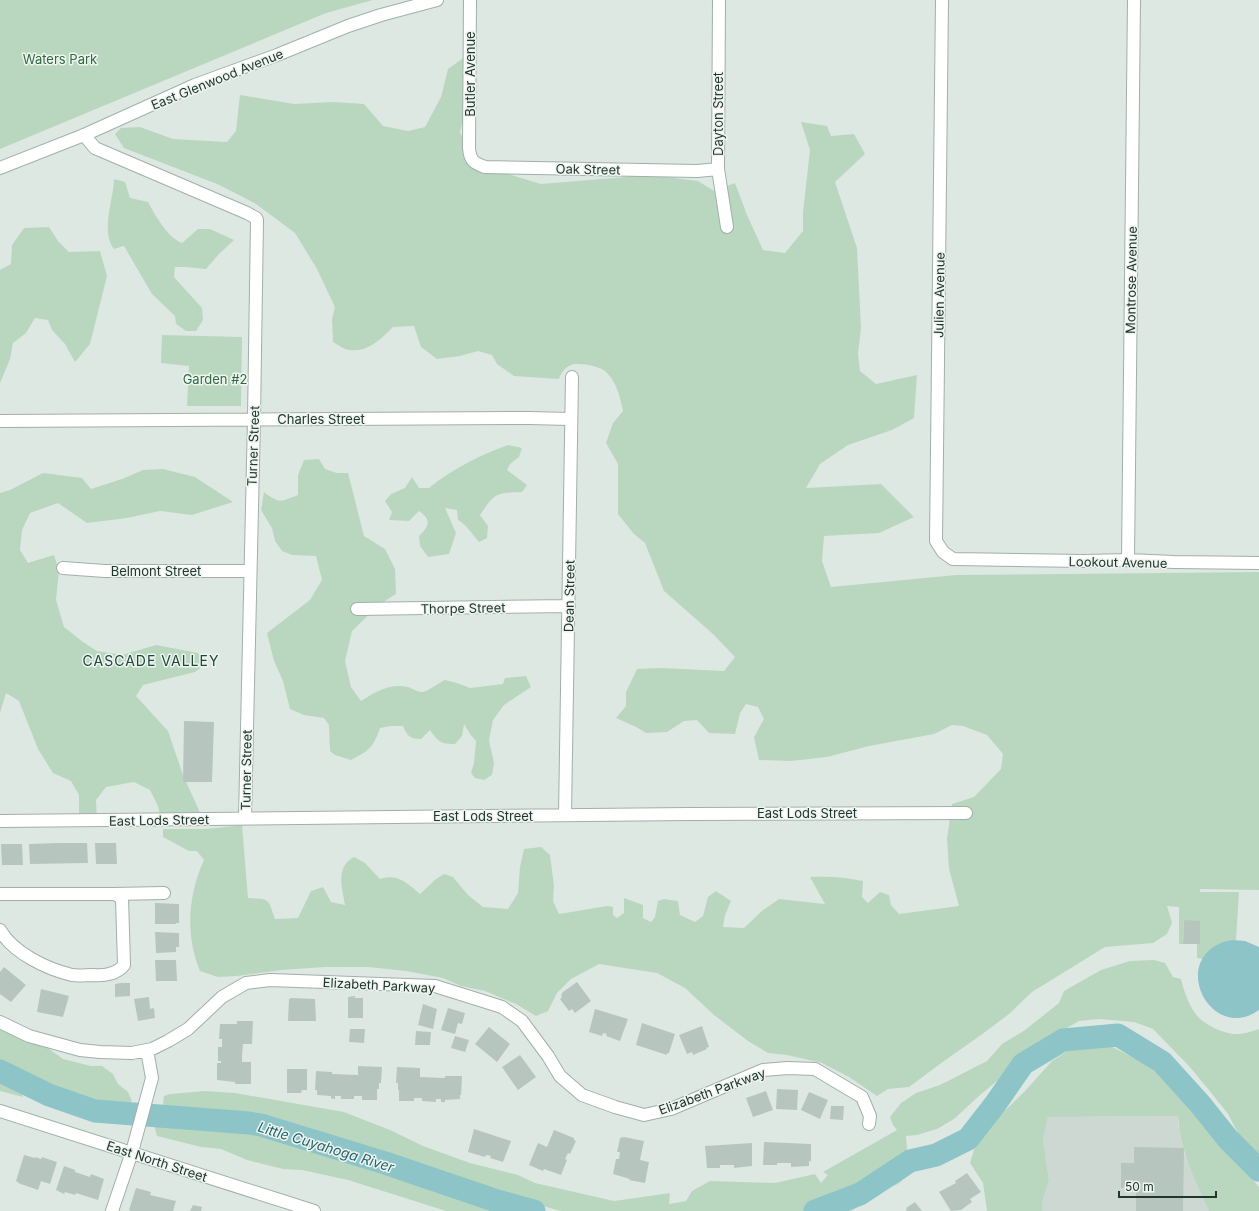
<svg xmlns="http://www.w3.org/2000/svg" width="1259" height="1211" viewBox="0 0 1259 1211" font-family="Inter,sans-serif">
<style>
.built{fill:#cdd8d2}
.green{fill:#b9d7bf}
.water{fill:#8cc4c8}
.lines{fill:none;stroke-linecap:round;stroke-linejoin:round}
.river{stroke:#8cc4c8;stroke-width:23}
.building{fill:#b7c5bf}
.street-casing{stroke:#a2afa9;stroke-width:14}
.secondary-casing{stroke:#9fb2aa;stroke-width:14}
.street{stroke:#fff;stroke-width:12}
.secondary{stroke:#fff;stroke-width:12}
.labels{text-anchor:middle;stroke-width:3;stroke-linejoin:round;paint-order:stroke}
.park-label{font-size:13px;fill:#316841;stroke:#eef5f1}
.street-label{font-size:13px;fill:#22362f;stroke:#eef5f1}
.neighbourhood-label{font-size:14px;letter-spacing:1px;fill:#204539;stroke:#eef5f1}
.water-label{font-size:14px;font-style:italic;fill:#23646a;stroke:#eef5f1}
</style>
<rect width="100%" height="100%" fill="#dee8e3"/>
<path class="built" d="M 1178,1116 L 1178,1124 L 1184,1152 L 1197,1185 L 1209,1211 L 1042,1211 L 1043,1199 L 1049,1181 L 1043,1140 L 1048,1117 Z"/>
<path class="green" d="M 0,0 L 373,0 L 326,13 L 0,149 Z
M 466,56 L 466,109 L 460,132 L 470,156 L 485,167 L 541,184 L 650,175 L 698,181 L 714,191 L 735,183 L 747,215 L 763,250 L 785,253 L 803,231 L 803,212 L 810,150 L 801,122 L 827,126 L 831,136 L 854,134 L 865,154 L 835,182 L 857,248 L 861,328 L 858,354 L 860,371 L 876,384 L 917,375 L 914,418 L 892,430 L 848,445 L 820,464 L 806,488 L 881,484 L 914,517 L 879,533 L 824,536 L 822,561 L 831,587 L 956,575 L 1259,572 L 1259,890 L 1200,889 L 1200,892 L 1239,892 L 1236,940 L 1233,940 L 1210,950 L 1203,959 L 1197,958 L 1197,944 L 1200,944 L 1200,921 L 1184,921 L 1183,944 L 1179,944 L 1179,907 L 1167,906 L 1172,923 L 1167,934 L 1153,943 L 1105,947 L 1032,992 L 1009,1014 L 981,1035 L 944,1061 L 909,1087 L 888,1089 L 877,1096 L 849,1077 L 822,1063 L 787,1055 L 768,1053 L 748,1041 L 714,1015 L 685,988 L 657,973 L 599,964 L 571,979 L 557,993 L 548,1011 L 536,1016 L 516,1004 L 485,991 L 461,986 L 443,978 L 406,971 L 368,967 L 325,967 L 281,970 L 237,976 L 218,977 L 200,971 C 185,935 188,895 204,860 L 197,851 L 189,851 L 163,837 L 163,829 L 207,829 L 242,825 L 248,898 C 270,899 268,898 275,919 L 298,918 L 311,891 L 323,887 L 331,902 L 345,905 C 342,888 335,867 354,857 L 365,863 L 380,879 C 398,873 407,883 420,894 L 436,879 L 444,874 L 453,877 L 468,895 L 483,907 L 508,909 L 518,893 L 520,867 L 524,849 L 541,847 L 550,855 L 554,886 L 553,901 L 559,914 L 607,906 L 613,907 L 613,915 L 617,918 L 624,913 L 624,898 L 643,905 L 643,918 L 651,922 L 655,917 L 658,901 L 664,899 L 678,901 L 680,915 L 695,922 L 703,916 L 708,897 L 716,891 L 731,901 L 725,915 L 723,927 L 744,928 L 763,910 L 779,899 L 825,904 L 810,877 C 828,876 845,877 863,881 L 862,897 L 868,903 L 880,892 L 889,895 L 891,905 L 899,914 L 959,906 L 949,869 L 947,839 L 952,804 L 974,797 L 1001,769 L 1003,754 L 987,735 L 963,726 L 952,725 L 934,734 L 869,746 L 827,757 L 791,761 L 759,760 L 754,737 L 764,719 L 758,707 L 746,704 L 740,713 L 735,734 L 709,733 L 697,720 L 684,721 L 667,732 L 646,733 L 636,727 L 616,718 L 626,706 L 626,692 L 637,669 L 662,668 L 724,671 L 735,657 L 713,634 L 664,591 L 645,543 L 634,534 L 618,514 L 618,464 L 606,443 L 613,423 L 623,411 C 620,398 617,382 606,372 C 601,366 577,362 571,365 C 564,368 561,373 559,379 L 514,376 L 497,364 L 492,355 L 478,351 L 460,356 L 437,359 L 421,347 L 414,326 L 393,327 C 381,339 369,352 350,350 C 345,350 338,345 333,342 L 332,319 L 335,307 L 317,269 L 295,233 L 256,204 L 241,196 L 217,184 L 124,148 L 115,134 L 121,128 L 140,127 L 173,139 L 227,142 L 236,131 L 240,95 L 294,104 L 333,102 L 364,104 L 383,126 L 408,131 L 425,127 L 441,97 L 448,69 Z
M 114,179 L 125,182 L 130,198 L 148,202 C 155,215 168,238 182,243 L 198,229 L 210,229 L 234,240 L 219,254 L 206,269 L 185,267 L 175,267 L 174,277 L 202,308 L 203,320 L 196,331 L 186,331 L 176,324 L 175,316 L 152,294 L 124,246 L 114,249 C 100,232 114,198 114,179 Z
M 49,227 L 58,241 L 69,252 L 100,251 L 107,276 L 90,344 L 75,362 L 65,344 L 52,330 L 48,320 L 35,318 L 26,333 L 13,343 L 10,359 L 0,383 L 0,270 L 11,264 L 12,245 L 24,228 Z
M 162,335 L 242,337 L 241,406 L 187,406 L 189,366 L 161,363 Z
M 508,445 L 522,448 L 519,457 L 510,464 L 507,470 L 527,485 L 522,492 C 495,493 495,493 480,515 L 488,526 L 487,538 L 479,542 C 472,534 467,525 458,520 L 457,510 L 445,508 L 456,533 L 449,554 L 428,557 L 420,546 L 419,536 C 429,526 432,520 419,511 L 409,521 L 389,520 L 392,512 L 385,501 L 391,494 L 405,488 L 412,477 L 419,488 L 429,488 C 452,469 480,455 508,445 Z
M 319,459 L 325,469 L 337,473 L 348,473 L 364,536 L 385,549 L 395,569 L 396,594 L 380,604 L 352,631 L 345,661 L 351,687 L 361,701 C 375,692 390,683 408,687 C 414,689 416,692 423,692 C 428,691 439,683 445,680 L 457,683 L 470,688 L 503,684 L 505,678 L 526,676 L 531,687 L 504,705 L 493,720 L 489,740 L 494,763 L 492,775 L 484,780 L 475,778 L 471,773 L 474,763 L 476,741 L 470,734 L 464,724 L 462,736 L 455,744 C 441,744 438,742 430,730 L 421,739 C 410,739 407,736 403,726 L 391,726 L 380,728 C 373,748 370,750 351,760 L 335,755 L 330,751 L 329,725 L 324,718 L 304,715 L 290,709 L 283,681 L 274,661 L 267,633 L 310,600 L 322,580 L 316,556 L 292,555 L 282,551 L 275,541 L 272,528 L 261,510 L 264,492 C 280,504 280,502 298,495 L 298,475 L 304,460 Z
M 163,469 L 195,477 L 233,502 L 192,515 L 160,511 L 127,518 L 87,523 L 58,503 L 30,513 L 22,530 L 20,550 L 28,563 L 54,555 L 59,571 L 56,600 L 64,627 L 83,642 L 97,651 L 122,655 L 156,645 L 198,653 L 206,664 L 195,672 L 143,685 L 136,696 L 168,731 L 183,775 L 203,819 L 161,820 L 158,806 L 150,790 L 134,782 L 106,787 L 96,800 L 97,820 L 79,820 L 79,795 L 71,781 L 53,773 L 38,749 L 19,701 L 6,693 L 0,713 L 0,493 L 10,490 L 43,473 L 82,478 L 91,489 L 122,479 L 143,470 Z
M 1154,960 L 1165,963 L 1173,977 L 1181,979 C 1184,991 1188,1003 1195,1013 C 1202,1024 1225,1035 1238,1034 C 1245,1034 1252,1031 1259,1029 L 1259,1157 L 1255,1155 L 1239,1135 L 1228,1114 L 1209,1090 L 1188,1065 L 1153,1029 L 1134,1022 L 1099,1019 L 1079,1021 L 1060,1032 L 1038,1049 L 1022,1058 L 1008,1072 L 980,1095 L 954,1119 L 937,1129 L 917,1135 L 906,1136 L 909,1175 L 898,1184 L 877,1192 L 856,1208 L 851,1211 L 561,1211 L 499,1194 L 456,1176 L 326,1138 L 279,1127 L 236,1114 L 189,1110 L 163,1105 L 164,1096 L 170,1094 L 205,1091 L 235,1093 L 344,1112 L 390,1130 L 423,1146 L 470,1163 L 518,1175 L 535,1183 L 614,1201 L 670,1193 L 669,1204 L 686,1201 L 692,1191 L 710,1181 L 775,1183 L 815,1174 L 821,1183 L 828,1175 L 823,1172 L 897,1130 L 893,1125 L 890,1117 L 901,1103 L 916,1093 L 940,1085 L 987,1061 L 1002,1044 L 1025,1030 L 1059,1003 L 1064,991 L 1101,970 L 1130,961 Z
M 0,1022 L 32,1037 L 63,1059 L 91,1066 L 102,1066 L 113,1074 L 118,1084 L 128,1092 L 132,1101 L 125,1105 L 99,1106 L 41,1086 L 19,1071 L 0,1061 Z
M 1102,1042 L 1159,1070 L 1174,1084 L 1200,1112 L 1206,1129 L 1234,1160 L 1250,1175 L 1257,1185 L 1259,1187 L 1259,1211 L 1209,1211 C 1195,1181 1180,1150 1178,1116 L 1048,1117 L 1043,1140 L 1049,1181 L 1043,1199 L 1042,1211 L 987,1211 L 983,1183 L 970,1163 L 978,1137 L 1025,1091 L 1052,1061 L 1075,1046 Z
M 0,1081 C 8,1084 21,1087 23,1097 L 0,1091 Z
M 170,1124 L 241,1127 L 266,1132 L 287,1140 L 330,1153 L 344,1160 L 414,1177 L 466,1195 L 521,1211 L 446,1211 L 348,1180 L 302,1170 L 283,1169 L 247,1160 L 221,1149 L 201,1147 L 157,1136 L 154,1125 Z"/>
<path class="water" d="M 1233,940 L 1245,941 L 1259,947 L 1259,1010 C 1213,1043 1170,965 1221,943 C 1225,941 1229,941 1233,940 Z"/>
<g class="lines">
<path class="river" d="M 0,1071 L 49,1095 L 95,1111 L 249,1123 L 261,1125 L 385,1163 L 494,1200 L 534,1211
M 815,1211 L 860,1194 L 910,1161 L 936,1155 L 968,1139 L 996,1103 L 1023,1064 L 1063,1040 L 1118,1035 L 1162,1062 L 1200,1104 L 1228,1139 L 1259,1170"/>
</g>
<path class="building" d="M 184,721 L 214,722 L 212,782 L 183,782 Z
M 57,843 L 87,843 L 88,863 L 30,864 L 29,844 Z
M 95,843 L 116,843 L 117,864 L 96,864 Z
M 1,844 L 22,844 L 23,865 L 2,865 Z
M 155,903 L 179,904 L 179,923 L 176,923 L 176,924 L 155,924 Z
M 1184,920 L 1200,921 L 1200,944 L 1183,944 Z
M 155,932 L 179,933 L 179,947 L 176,947 L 176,952 L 156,953 Z
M 155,960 L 176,960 L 177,981 L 156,981 Z
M 4,967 L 26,985 L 11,1002 L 0,994 L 0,972 Z
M 577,982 L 591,1001 L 575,1013 L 572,1009 L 569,1011 L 560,999 L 562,997 L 561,995 L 563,992 Z
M 121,983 L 130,983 L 130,996 L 115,997 L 115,984 Z
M 41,989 L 69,996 L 63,1017 L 37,1012 Z
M 355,996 L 355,998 L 363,998 L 363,1018 L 348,1018 L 348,997 Z
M 149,997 L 150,1009 L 154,1008 L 155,1018 L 138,1021 L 134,999 Z
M 292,998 L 315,999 L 316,1021 L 288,1021 L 289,999 Z
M 423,1004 L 437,1009 L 433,1029 L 418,1025 Z
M 448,1008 L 465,1013 L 462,1024 L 458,1023 L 455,1034 L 441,1030 Z
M 595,1009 L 628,1019 L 620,1041 L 606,1036 L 607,1034 L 603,1033 L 602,1036 L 589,1032 Z
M 237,1021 L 253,1021 L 252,1044 L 243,1044 L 242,1056 L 242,1062 L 251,1062 L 251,1084 L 235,1084 L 235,1082 L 217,1080 L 217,1063 L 221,1063 L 221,1061 L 218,1061 L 218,1047 L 222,1047 L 222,1039 L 219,1039 L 220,1024 L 237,1024 Z
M 642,1023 L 675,1034 L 669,1053 L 667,1053 L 667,1055 L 636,1045 Z
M 702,1026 L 709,1047 L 706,1048 L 707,1049 L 693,1055 L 692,1052 L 687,1054 L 679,1035 Z
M 489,1027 L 510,1044 L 497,1062 L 475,1044 Z
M 350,1029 L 365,1029 L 364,1043 L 349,1042 Z
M 416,1031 L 431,1032 L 430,1045 L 415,1045 Z
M 455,1036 L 469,1040 L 465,1052 L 451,1048 Z
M 520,1055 L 536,1077 L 518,1090 L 502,1067 Z
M 358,1066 L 382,1067 L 381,1083 L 379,1083 L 379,1089 L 377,1089 L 377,1100 L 362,1100 L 362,1096 L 354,1096 L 354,1099 L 341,1099 L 341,1096 L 335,1096 L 335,1099 L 333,1099 L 331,1098 L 331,1096 L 317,1095 L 317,1090 L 315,1090 L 316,1071 L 332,1072 L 332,1074 L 358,1075 Z
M 397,1067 L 420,1068 L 420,1077 L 445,1078 L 445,1076 L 462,1076 L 461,1095 L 460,1095 L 460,1099 L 445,1100 L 445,1102 L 441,1102 L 441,1099 L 436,1099 L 436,1102 L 422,1101 L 422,1098 L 414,1098 L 414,1101 L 399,1101 L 399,1090 L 398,1090 L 398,1083 L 396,1083 Z
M 287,1069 L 307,1069 L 307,1090 L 302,1090 L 301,1093 L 287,1093 Z
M 777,1089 L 798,1090 L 797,1110 L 776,1109 Z
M 766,1091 L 773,1110 L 753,1117 L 746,1098 Z
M 809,1092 L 828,1100 L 820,1119 L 801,1110 Z
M 831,1106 L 844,1106 L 843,1120 L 830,1119 Z
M 474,1129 L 511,1141 L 503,1162 L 490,1158 L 491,1156 L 486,1155 L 485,1157 L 468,1152 Z
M 554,1130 L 574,1138 L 574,1140 L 576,1141 L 570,1154 L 568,1153 L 565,1159 L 567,1160 L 561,1175 L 544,1169 L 543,1171 L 529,1165 L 538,1143 L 547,1147 Z
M 624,1137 L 644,1141 L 640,1160 L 649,1162 L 645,1183 L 629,1180 L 630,1179 L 613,1174 L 616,1159 L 619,1159 L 620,1152 L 617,1152 L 620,1138 Z
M 764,1142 L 811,1144 L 811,1161 L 809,1161 L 809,1166 L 791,1167 L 791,1163 L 777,1163 L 777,1165 L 763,1165 Z
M 752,1143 L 752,1166 L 734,1168 L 734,1165 L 720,1165 L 720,1168 L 707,1168 L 705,1146 Z
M 1134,1147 L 1184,1148 L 1183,1211 L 1136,1211 L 1136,1188 L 1121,1188 L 1121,1163 L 1134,1163 Z
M 24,1155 L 35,1158 L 35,1157 L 41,1159 L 42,1157 L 57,1162 L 50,1184 L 41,1181 L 38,1190 L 18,1183 L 18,1182 L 16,1181 Z
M 64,1166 L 75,1170 L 75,1172 L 90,1177 L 91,1174 L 104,1179 L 98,1200 L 76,1193 L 75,1195 L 65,1192 L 64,1194 L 56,1190 Z
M 967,1173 L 981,1192 L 970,1199 L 972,1202 L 961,1210 L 951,1211 L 939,1192 L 956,1183 L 955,1181 Z
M 136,1188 L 151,1192 L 150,1195 L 176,1201 L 173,1211 L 131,1211 L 129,1210 Z
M 915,1202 L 922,1211 L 905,1211 L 907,1210 L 906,1208 Z
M 193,1205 L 202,1207 L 201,1211 L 190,1211 Z"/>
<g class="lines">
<defs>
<path id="street" d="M 470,0 L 469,148 C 470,161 474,163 485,167 L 697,171 L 718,169
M 719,0 L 718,169 L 727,227
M 942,0 L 936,541 L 943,552 L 953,559 L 1084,561 L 1128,560 L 1174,562 L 1259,563
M 84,135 L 95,148 L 247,213 L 256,218 L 257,220 L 254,419 L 245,818
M 0,421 L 529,418 L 570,419
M 1128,560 L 1134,0
M 63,568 L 105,571 L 250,571
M 357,609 L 569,606
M 565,815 L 572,377
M 0,821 L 689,814 L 966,813
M 0,894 L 114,894 L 122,898 L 124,965 C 117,974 104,976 93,975 C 86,975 79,976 72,975 C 47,969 13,953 0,930
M 114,894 L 164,893
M 0,1022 L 29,1036 L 80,1050 L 100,1052 L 132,1053 L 152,1049 L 168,1041 L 188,1029 L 222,997 L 246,983 L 270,980 L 435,986 L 502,1007 L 522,1021 L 548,1056 L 560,1076 L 582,1095 L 615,1107 L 644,1115 L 671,1109 L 763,1070 L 788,1068 L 815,1069 L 862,1097 L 870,1116 L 869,1124
M 112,1211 L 132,1152 L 152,1078 L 147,1050"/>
<path id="secondary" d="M 0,168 L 84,135 L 195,85 L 277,55 L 348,26 L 381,15 L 437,0
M 0,1111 L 314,1211"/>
</defs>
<use href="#street" class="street-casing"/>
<use href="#secondary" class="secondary-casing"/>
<use href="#street" class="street"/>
<use href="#secondary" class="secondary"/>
</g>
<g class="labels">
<g class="park-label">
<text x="60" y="64">Waters Park</text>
<text x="215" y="384">Garden #2</text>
</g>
<g class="street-label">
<text transform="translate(470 74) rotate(-90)" y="5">Butler Avenue</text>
<text transform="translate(217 79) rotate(-22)" y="5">East Glenwood Avenue</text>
<text transform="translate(718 114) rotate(-90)" y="5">Dayton Street</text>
<text transform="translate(588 169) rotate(1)" y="5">Oak Street</text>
<text transform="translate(1131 280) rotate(-89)" y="5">Montrose Avenue</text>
<text transform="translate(939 295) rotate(-89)" y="5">Julien Avenue</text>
<text x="321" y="424">Charles Street</text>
<text transform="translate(253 446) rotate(-88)" y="5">Turner Street</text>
<text transform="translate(1118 562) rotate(1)" y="5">Lookout Avenue</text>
<text x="156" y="576">Belmont Street</text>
<text transform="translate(569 596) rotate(-89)" y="5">Dean Street</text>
<text transform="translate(463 608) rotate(-1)" y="5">Thorpe Street</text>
<text transform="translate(246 770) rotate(-89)" y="5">Turner Street</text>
<text x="807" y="818">East Lods Street</text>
<text x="483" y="821">East Lods Street</text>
<text transform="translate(159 820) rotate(-1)" y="5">East Lods Street</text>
<text transform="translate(379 985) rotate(3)" y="5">Elizabeth Parkway</text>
<text transform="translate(712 1091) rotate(-20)" y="5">Elizabeth Parkway</text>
<text transform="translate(157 1161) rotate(18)" y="5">East North Street</text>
</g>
<g class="neighbourhood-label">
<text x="151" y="666">CASCADE VALLEY</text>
</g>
<g class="water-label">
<text transform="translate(326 1147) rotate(17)" y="5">Little Cuyahoga River</text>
</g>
</g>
<path d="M1119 1191v6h97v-6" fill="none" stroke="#22362f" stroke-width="2"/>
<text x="1125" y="1191" font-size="12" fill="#22362f" stroke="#eef5f1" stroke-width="3" paint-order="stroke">50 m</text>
</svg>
